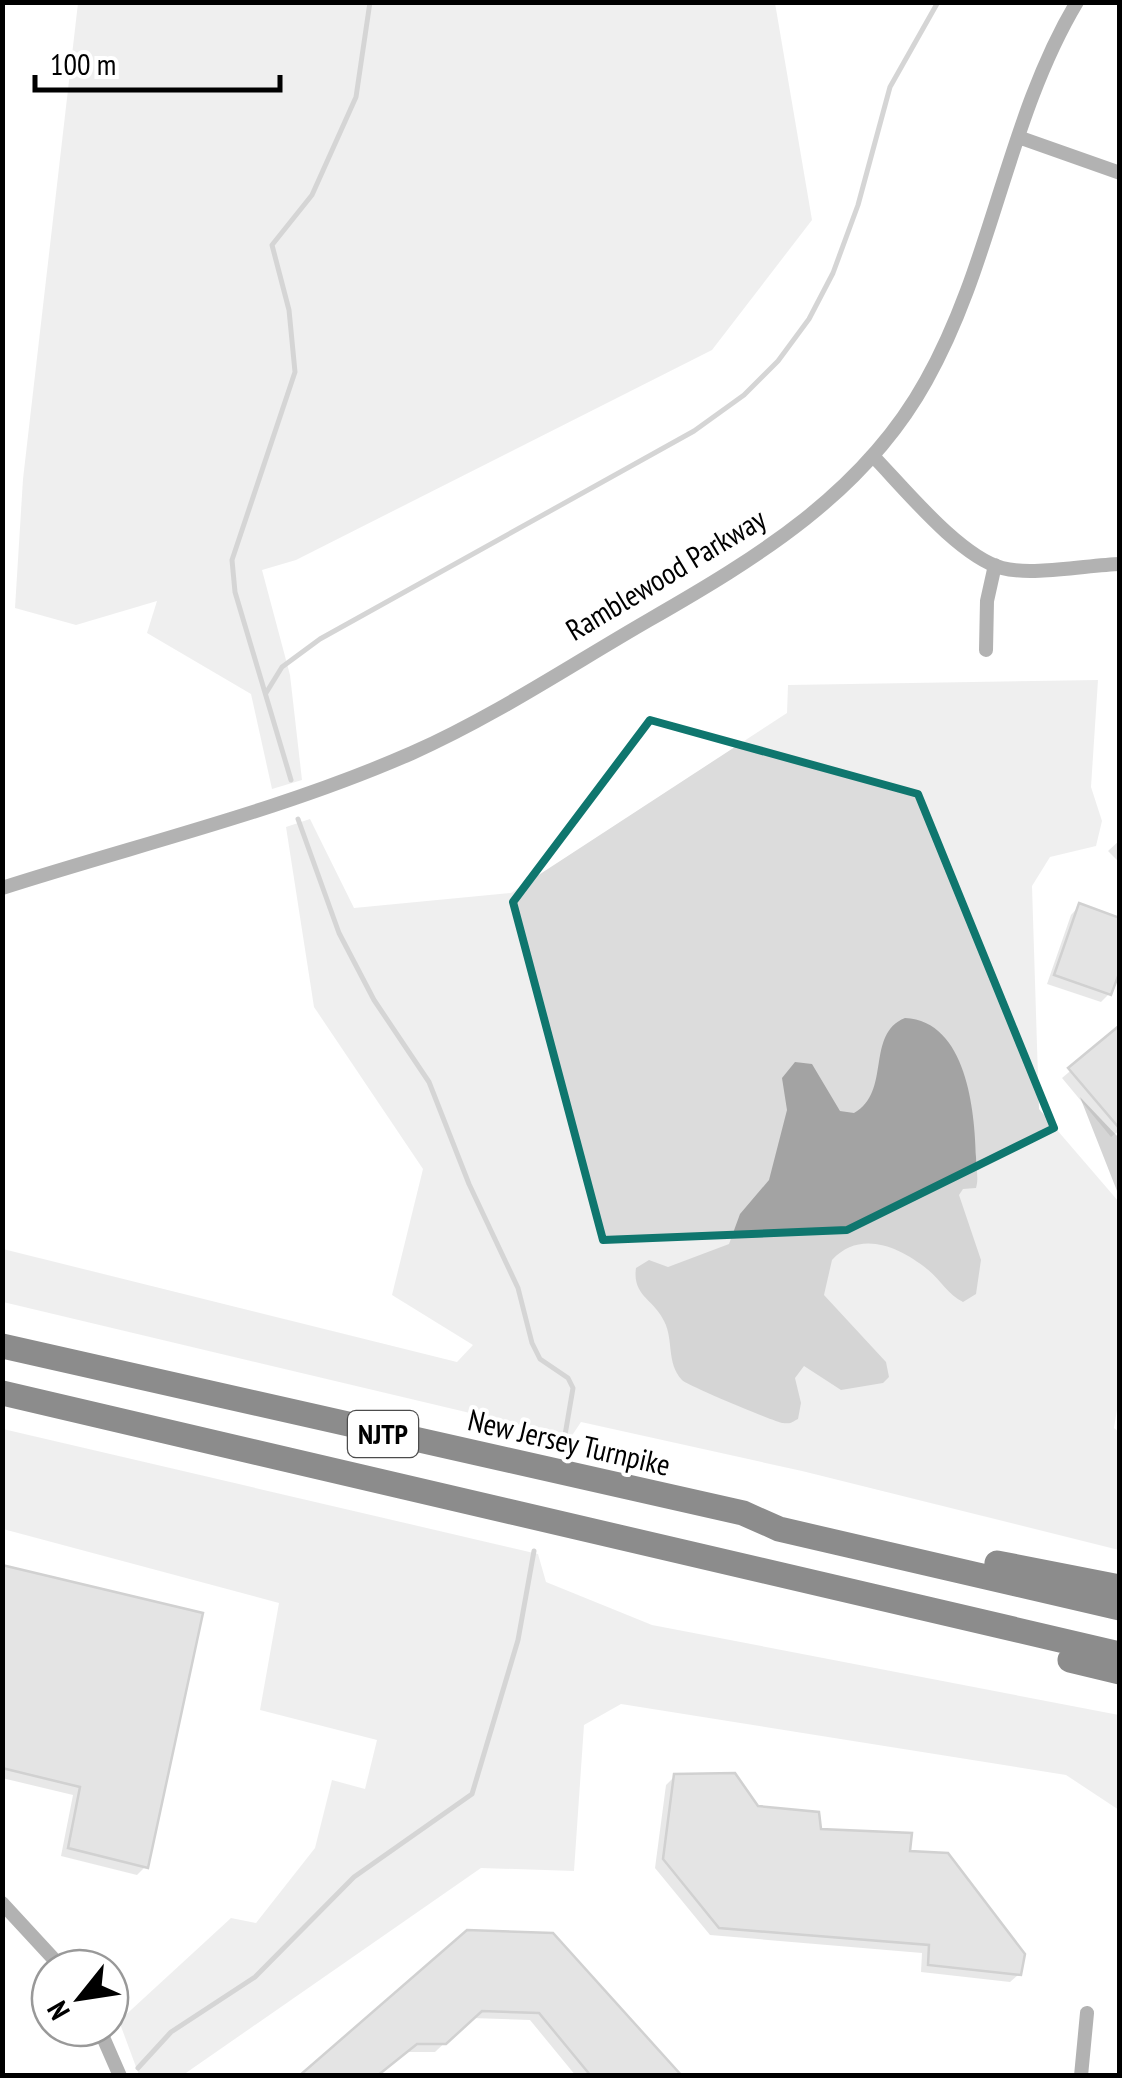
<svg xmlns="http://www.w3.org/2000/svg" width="1122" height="2078" viewBox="0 0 1122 2078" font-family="'PT Sans Narrow',sans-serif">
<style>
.green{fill:#dcdcdc}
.water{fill:#a3a3a3}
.shadow{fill:#0003}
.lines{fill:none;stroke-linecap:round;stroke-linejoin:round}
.stream{stroke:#a3a3a3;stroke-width:5}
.building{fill:#c4c4c4;stroke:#999;stroke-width:2.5}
.minor{stroke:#555;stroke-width:14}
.motorway{stroke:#000;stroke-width:25}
.marked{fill:none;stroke:#0f766e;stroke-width:8;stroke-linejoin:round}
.labels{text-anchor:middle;stroke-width:8;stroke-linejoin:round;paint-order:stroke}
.shield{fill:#fff;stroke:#4c4c4c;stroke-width:2.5}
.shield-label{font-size:28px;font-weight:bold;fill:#000}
.street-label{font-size:30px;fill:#000;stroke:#fff}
</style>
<rect width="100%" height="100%" fill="#fff"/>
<path class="green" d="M 78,3 L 775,3 L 812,220 L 712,350 L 296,560 L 262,570 L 290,675 L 302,780 L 272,789 L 251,694 L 147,633 L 157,601 L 76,625 L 15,608 L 23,479 Z
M 1098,680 L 1091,787 L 1102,821 L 1096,846 L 1050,857 L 1032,886 L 1039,1109 L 1119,1202 L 1120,1391 L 1114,1428 L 1120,1433 L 1119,1550 L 802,1471 L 581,1422 L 571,1437 L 3,1302 L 3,1249 L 457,1362 L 473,1345 L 392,1295 L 423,1169 L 314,1007 L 286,827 L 310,819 L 354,908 L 511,893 L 787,713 L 788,685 Z
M 3,1429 L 538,1554 L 546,1582 L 652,1625 L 1119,1715 L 1119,1810 L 1066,1775 L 621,1704 L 584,1725 L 574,1871 L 481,1868 L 183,2075 L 139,2075 L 119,2021 L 231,1918 L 256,1923 L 315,1848 L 332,1780 L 365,1789 L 377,1740 L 260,1710 L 279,1603 L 3,1529 Z"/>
<path class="water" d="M 905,1018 C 967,1021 975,1112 976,1157 C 976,1169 979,1178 976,1188 L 963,1189 L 959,1195 L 981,1260 L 976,1294 L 963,1302 C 948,1295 940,1279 927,1269 C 898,1246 860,1230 832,1260 L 824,1295 L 886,1362 L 889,1377 L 883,1383 L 841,1390 L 804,1366 L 795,1378 L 801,1403 L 798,1419 C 790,1423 792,1424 783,1423 C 775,1422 686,1385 682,1380 C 666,1363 674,1340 664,1321 C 654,1299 632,1296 636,1268 L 649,1260 L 668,1267 L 729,1244 L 740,1214 L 769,1180 L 787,1110 L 782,1078 L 795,1062 L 812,1064 L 840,1111 L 854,1113 C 892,1092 865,1034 905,1018 Z
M 1080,1097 L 1119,1138 L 1119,1196 Z"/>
<path class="shadow" d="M 1120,840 L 1120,863 L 1108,851 Z
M 1079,906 L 1109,994 L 1101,1002 L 1047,984 L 1071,915 Z
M 1115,1033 L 1120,1039 L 1120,1130 L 1111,1137 L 1062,1078 Z
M 2,1568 L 145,1867 L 137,1875 L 61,1856 L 73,1795 L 2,1778 Z
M 675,1776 L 819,1832 L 907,1853 L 1019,1974 L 1010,1982 L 921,1972 L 922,1953 L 710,1935 L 655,1868 L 666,1785 Z
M 468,1933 L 678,2076 L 576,2076 L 530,2020 L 471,2018 L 435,2052 L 406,2052 Z"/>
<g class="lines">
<path class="stream" d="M 266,693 L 282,667 L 320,639 L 694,431 L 744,395 L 778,361 L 809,319 L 833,273 L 858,205 L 890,87 L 938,2
M 291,780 L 235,592 L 232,560 L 295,372 L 289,310 L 272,245 L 312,195 L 356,97 L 370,2
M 298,819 L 339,933 L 374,1000 L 429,1082 L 469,1184 L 518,1288 L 532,1343 L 540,1359 L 568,1378 L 573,1388 L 564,1441
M 138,2068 L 171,2032 L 255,1977 L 354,1877 L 472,1794 L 518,1640 L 534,1551"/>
</g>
<path class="building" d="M 1079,903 L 1120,918 L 1120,971 L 1111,995 L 1054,975 Z
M 1120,1025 L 1120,1129 L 1068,1068 Z
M 2,1565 L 203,1613 L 148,1868 L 68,1848 L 80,1787 L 2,1768 Z
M 735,1773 L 758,1806 L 819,1812 L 821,1829 L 912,1833 L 910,1851 L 948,1853 L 1025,1954 L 1021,1975 L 928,1965 L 929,1945 L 719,1928 L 663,1859 L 674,1774 Z
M 467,1930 L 553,1933 L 682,2076 L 591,2076 L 539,2013 L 482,2011 L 446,2044 L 417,2044 L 377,2076 L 299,2076 Z"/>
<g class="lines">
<path class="minor" d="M 1021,138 L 1120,173
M 873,456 C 905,489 959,556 1002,568 C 1031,576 1088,565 1120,564
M 986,650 L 987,601 L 995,565
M 2,888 C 139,844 280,811 412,753 C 495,716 571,665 649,620 C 757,558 864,493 926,381 C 993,262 1007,119 1077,2
M 2,1903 L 62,1968
M 99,2028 L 120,2076
M 1081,2076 L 1087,2013"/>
<path class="motorway" d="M 2,1346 L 743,1513 L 779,1529 L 1120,1608
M 2,1393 L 1120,1654
M 997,1563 L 1120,1587
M 1070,1660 L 1120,1672"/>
</g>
<path d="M0 0H1122V2078H0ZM 650,720 L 918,794 L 1054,1128 L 847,1230 L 603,1240 L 513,902 Z" fill="#fff" fill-opacity=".55" fill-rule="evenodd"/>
<path class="marked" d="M 650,720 L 918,794 L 1054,1128 L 847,1230 L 603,1240 L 513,902 Z"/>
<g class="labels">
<rect class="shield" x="348" y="1411" width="70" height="46" rx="8"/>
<g class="shield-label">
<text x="383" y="1444">NJTP</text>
</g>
<g class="street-label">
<text transform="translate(666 575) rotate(-31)" y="10">Ramblewood Parkway</text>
<text transform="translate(569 1443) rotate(13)" y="10">New Jersey Turnpike</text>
</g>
</g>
<rect width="1122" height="2078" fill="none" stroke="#000000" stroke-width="10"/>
<g transform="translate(80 1998) rotate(240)"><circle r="48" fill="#ffffff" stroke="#999999" stroke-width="2.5"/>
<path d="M0-8L18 38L0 25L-18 38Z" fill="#000000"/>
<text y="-15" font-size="28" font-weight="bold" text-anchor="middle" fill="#000000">N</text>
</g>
<path d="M35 75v15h245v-15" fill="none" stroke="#000000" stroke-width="5"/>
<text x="50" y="75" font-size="30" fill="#000000" stroke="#ffffff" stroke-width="8" paint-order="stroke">100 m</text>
</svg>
